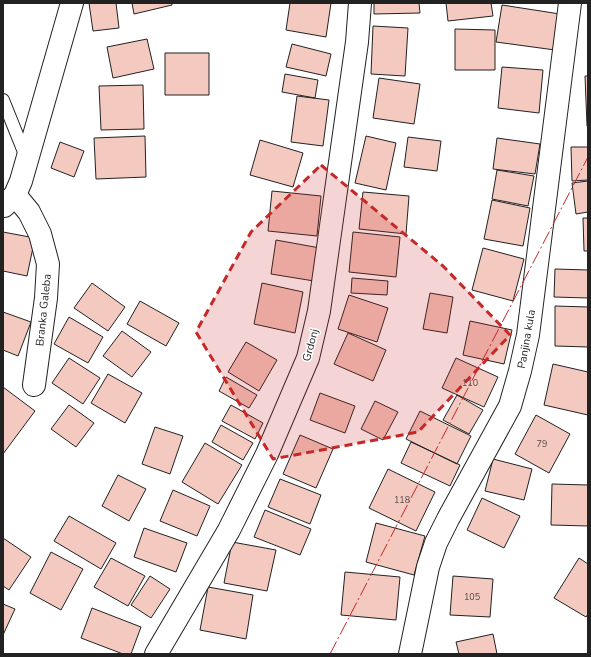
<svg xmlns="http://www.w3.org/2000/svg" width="591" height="657" viewBox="0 0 591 657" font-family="'Nunito Sans',sans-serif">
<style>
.building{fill:#f3c9c0;stroke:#222}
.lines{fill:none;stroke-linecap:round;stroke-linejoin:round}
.service-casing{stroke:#222;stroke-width:14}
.minor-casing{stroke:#222;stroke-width:24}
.service{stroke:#fff;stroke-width:12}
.minor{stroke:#fff;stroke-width:22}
.power{stroke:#c62828;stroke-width:1;stroke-dasharray:14 3 2 3;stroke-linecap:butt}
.marked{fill:#c62828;fill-opacity:0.2;stroke:#c62828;stroke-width:3;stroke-dasharray:8 5;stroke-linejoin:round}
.labels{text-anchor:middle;stroke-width:3;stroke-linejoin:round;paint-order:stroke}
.number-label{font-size:9px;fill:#564c4a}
.street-label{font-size:11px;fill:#222;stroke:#fff}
</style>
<rect width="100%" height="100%" fill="#fff"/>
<path class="building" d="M 89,3 L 116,3 L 119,28 L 93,31 Z
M 132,3 L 172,3 L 172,5 L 134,14 Z
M 290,3 L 331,3 L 326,37 L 286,30 Z
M 374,3 L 419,3 L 420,13 L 374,14 Z
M 446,3 L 491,3 L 493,16 L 448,21 Z
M 502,5 L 560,14 L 555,50 L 496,42 Z
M 373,26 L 408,28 L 405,76 L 371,74 Z
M 455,29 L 495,30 L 495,70 L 455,70 Z
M 147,39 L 154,69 L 113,78 L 107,47 Z
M 292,44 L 331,54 L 326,76 L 286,67 Z
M 165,53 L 209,53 L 209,95 L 165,95 Z
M 502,67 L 543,70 L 539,113 L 498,108 Z
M 285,74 L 318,80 L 315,98 L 282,92 Z
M 585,76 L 588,76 L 588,126 L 587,126 Z
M 379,78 L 420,84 L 414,124 L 373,118 Z
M 143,85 L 144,129 L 101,130 L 99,86 Z
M 297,96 L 329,100 L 323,146 L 291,142 Z
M 145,136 L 146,177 L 96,179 L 94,138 Z
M 366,136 L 396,143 L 386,190 L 355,183 Z
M 408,137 L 441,141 L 437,171 L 404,167 Z
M 497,138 L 540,144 L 535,174 L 493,169 Z
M 260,140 L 303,153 L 293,187 L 250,175 Z
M 60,142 L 84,151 L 74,177 L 51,168 Z
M 571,147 L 588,147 L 588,180 L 572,181 Z
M 497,170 L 534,176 L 528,206 L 492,199 Z
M 588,181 L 588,212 L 576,214 L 572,183 Z
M 272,191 L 321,196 L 317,236 L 268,231 Z
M 363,192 L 409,196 L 406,234 L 359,229 Z
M 492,200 L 530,208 L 523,246 L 484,239 Z
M 583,218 L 588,218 L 588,251 L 584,251 Z
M 3,232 L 35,238 L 27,276 L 3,271 Z
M 353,232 L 400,237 L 396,277 L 349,272 Z
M 276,240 L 320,248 L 314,281 L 271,274 Z
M 483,248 L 524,259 L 513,301 L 472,290 Z
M 555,269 L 588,270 L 588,298 L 554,297 Z
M 352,278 L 388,281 L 387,295 L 351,293 Z
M 92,283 L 125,307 L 108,331 L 74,308 Z
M 262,283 L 303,292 L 295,333 L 254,324 Z
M 430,293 L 453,297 L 447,333 L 423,329 Z
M 349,295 L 388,308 L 377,342 L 338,329 Z
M 140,301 L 179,323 L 166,346 L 127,324 Z
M 555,306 L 588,307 L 588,347 L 555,346 Z
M 3,312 L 31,322 L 18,356 L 3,350 Z
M 69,317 L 103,337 L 88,363 L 54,344 Z
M 470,321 L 512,330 L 504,364 L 463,355 Z
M 122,331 L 151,352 L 132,377 L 103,356 Z
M 348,333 L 386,350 L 373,381 L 334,364 Z
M 246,342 L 277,360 L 259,391 L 228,372 Z
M 69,358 L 100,378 L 83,404 L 52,383 Z
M 456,358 L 498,377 L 484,407 L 442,388 Z
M 553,364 L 588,372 L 588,415 L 544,405 Z
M 108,374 L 142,393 L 125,423 L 91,403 Z
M 226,377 L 257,395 L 249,408 L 219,391 Z
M 3,387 L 35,411 L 3,454 Z
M 320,393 L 355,406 L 345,433 L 310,420 Z
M 457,395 L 483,410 L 469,434 L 443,420 Z
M 375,401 L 398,412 L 383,440 L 361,429 Z
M 69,405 L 94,423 L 76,447 L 51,429 Z
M 231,405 L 263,423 L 255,439 L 222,421 Z
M 420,411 L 471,436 L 457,464 L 406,439 Z
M 536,415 L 570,434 L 549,473 L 515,454 Z
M 221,425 L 253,443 L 243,460 L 212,442 Z
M 155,427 L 183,436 L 170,474 L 142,464 Z
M 300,435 L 333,449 L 316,488 L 283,474 Z
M 411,442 L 460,465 L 450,486 L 401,463 Z
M 205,443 L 242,465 L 218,504 L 182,482 Z
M 493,459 L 532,469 L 524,500 L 485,491 Z
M 388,469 L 435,492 L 416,531 L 369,508 Z
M 118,475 L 146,489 L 129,521 L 102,506 Z
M 280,479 L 321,495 L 310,524 L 268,507 Z
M 552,484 L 588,485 L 588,526 L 551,525 Z
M 173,490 L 210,506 L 197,536 L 160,521 Z
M 482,498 L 520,516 L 504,548 L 467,530 Z
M 265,510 L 311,529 L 300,555 L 254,537 Z
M 69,516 L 116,543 L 101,569 L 54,541 Z
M 376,523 L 425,536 L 414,575 L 366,562 Z
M 144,528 L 187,543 L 176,572 L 134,557 Z
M 3,538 L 31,557 L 9,590 L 3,586 Z
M 232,542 L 276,550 L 267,591 L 224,583 Z
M 51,552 L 83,569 L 61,610 L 30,593 Z
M 111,558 L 145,576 L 128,606 L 94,587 Z
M 579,558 L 588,564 L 588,614 L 586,617 L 554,598 Z
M 345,572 L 400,577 L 396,620 L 341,615 Z
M 150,576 L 170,589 L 151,618 L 131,605 Z
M 453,576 L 493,579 L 490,617 L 450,615 Z
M 208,587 L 253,595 L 246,639 L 200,630 Z
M 3,604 L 15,609 L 3,635 Z
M 92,608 L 141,627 L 131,654 L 123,654 L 81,638 Z
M 493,634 L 497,654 L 459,654 L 456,642 Z"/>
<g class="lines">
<defs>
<path id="service" d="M 3,100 L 26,157"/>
<path id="minor" d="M 15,195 L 29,212 L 40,234 L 48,264 L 46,298 L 34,385
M 4,206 L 15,195 L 21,181 L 72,3
M 156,654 L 229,530 L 267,454 L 308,358 L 319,311 L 357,42 L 360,3
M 410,654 L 428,567 L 436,543 L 448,519 L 510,406 L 520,371 L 528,335 L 570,3"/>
</defs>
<use href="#service" class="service-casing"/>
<use href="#minor" class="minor-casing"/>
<use href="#service" class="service"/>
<use href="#minor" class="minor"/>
<path class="power" d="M 330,654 L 588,157"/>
</g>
<path class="marked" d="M 321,165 L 443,266 L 510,335 L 418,432 L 273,459 L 196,332 L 251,232 Z"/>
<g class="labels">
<g class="number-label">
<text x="470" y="386">110</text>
<text x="542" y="447">79</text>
<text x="402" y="503">118</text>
<text x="472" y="600">105</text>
</g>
<g class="street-label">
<text transform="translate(43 310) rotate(-84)" y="4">Branka Galeba</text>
<text transform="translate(526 339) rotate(-80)" y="4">Panjina kula</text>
<text transform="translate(310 345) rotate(-75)" y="4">Grdonj</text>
</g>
</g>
<rect width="591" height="657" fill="none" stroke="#222222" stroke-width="8"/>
</svg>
